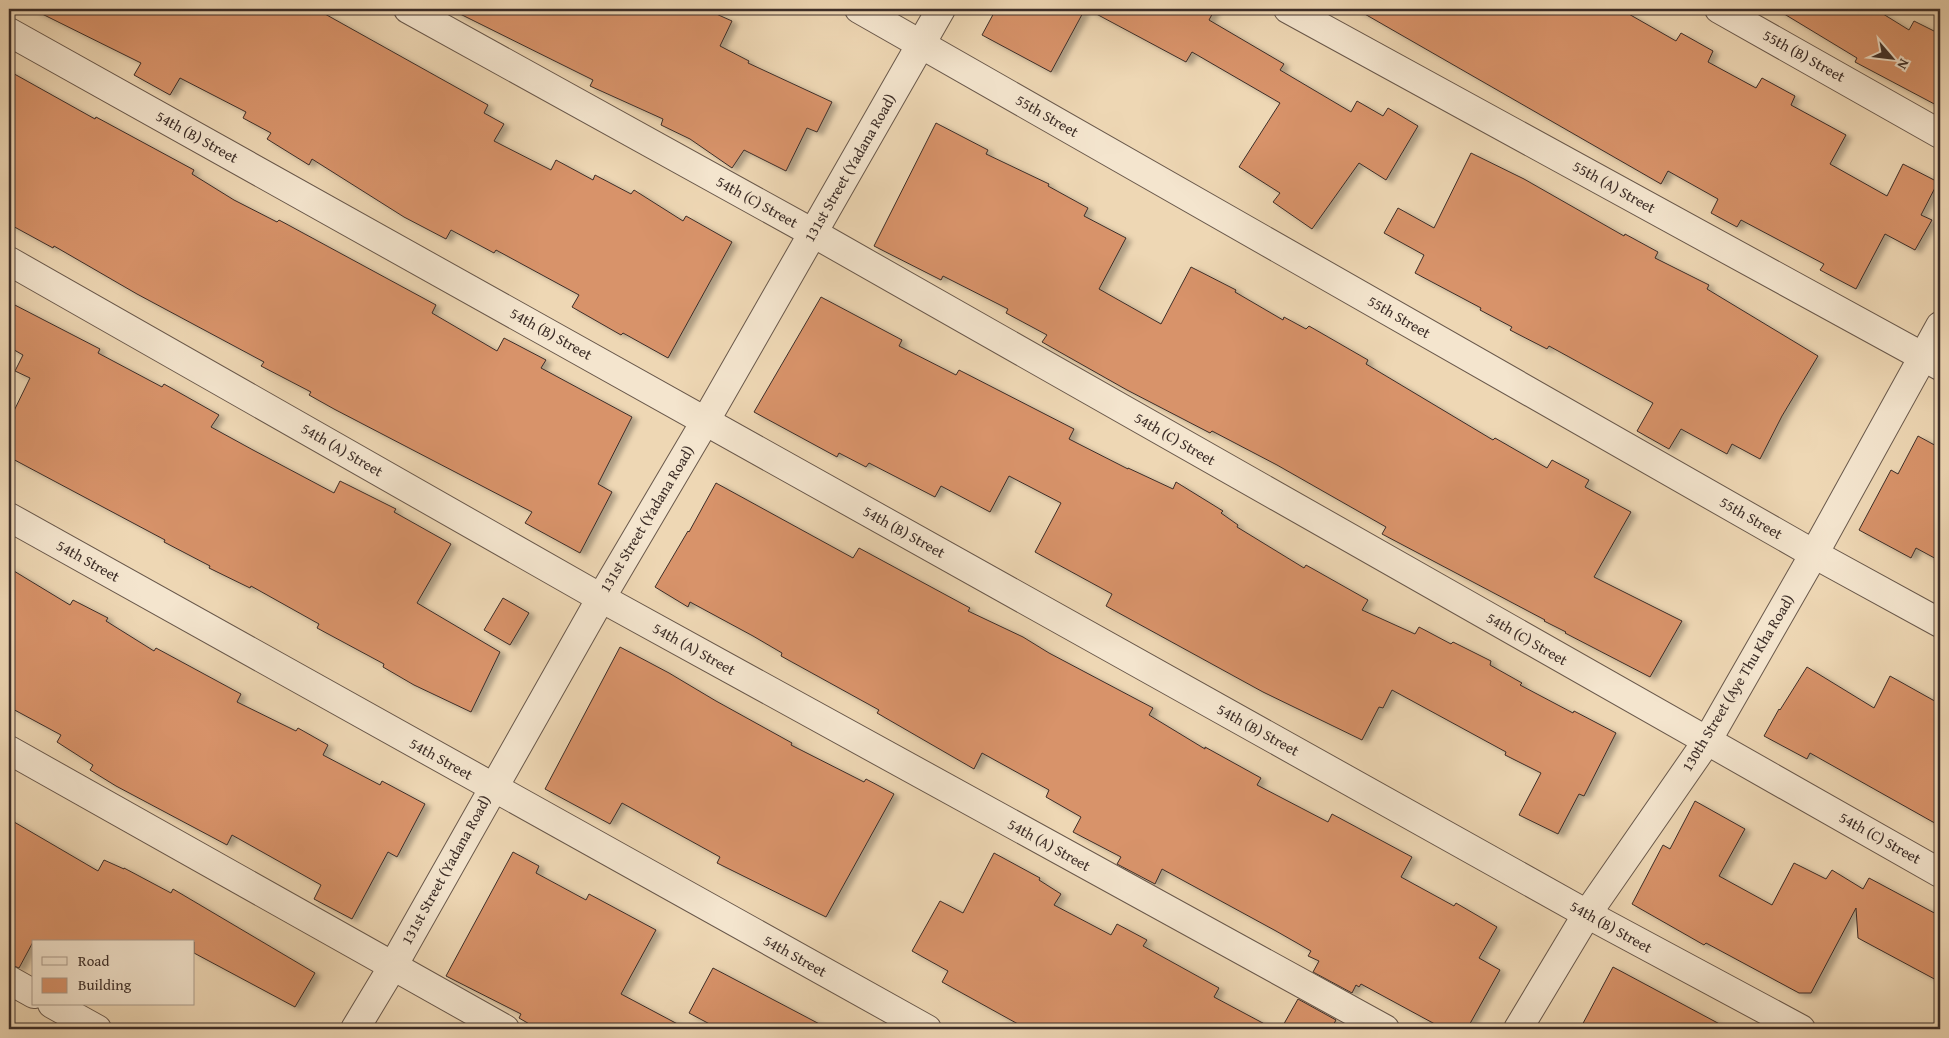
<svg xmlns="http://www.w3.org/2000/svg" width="1949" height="1038" viewBox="0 0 1949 1038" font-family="'Gentium Book Plus',serif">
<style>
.building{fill:#d8936b;stroke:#3d2e28;filter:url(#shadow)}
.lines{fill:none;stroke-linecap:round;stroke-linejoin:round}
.minor-casing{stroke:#69584b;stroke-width:30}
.tertiary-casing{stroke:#69584b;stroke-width:30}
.minor{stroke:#f4e5ce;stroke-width:28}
.tertiary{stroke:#f4e5ce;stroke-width:28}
.labels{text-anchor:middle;stroke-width:4.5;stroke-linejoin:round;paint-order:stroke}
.street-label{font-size:15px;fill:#3d2e28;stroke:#f4e5ce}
</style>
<defs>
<filter id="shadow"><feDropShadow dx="5.5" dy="3" stdDeviation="2.5" flood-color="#0004"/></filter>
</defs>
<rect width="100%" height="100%" fill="#eed7b4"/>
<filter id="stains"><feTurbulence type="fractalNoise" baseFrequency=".004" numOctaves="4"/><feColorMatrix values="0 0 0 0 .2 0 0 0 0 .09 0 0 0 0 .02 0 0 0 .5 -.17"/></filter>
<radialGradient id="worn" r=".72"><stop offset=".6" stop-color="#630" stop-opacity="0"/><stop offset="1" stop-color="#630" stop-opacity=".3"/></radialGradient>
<path class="building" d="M 32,9 L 316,9 L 488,105 L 484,113 L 504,124 L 494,141 L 551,170 L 556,160 L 593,180 L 595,175 L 631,194 L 634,190 L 683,221 L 686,216 L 732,242 L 668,358 L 623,333 L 621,335 L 572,307 L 579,295 L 496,250 L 494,253 L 451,230 L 446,239 L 404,217 L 312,159 L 309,165 L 267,139 L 271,133 L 243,118 L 246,112 L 180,78 L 170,95 L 134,75 L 141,63 Z
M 450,9 L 705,9 L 732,21 L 720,46 L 749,61 L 748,63 L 832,102 L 817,132 L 807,128 L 786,171 L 744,150 L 732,168 L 690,139 L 661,125 L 663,119 L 590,86 L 593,80 Z
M 996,9 L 1085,9 L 1051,72 L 982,35 Z
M 1087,9 L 1215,9 L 1209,20 L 1284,64 L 1280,70 L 1351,112 L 1357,101 L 1383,116 L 1388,108 L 1418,126 L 1386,180 L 1359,163 L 1312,229 L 1273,202 L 1280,193 L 1239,167 L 1280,103 L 1192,52 L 1186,62 Z
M 1356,9 L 1620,9 L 1676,41 L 1681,33 L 1713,51 L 1708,62 L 1756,88 L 1762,78 L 1795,96 L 1791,105 L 1846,135 L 1830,164 L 1887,196 L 1903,164 L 1938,182 L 1921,215 L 1932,220 L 1915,250 L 1885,234 L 1856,289 L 1820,270 L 1824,264 L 1741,220 L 1737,227 L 1711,213 L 1718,199 L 1668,171 L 1661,184 Z
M 1776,9 L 1875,9 L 1909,30 L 1914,21 L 1940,34 L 1940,107 L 1855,62 L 1857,58 Z
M 9,71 L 95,119 L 96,117 L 194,170 L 192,174 L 234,200 L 277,222 L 279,220 L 436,305 L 432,313 L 497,351 L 504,338 L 546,360 L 541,368 L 632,417 L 598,484 L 612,492 L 580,553 L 525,523 L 532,512 L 334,409 L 309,395 L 311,392 L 261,366 L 264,362 L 137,294 L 54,246 L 53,248 L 9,224 Z
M 936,123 L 988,150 L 986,154 L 1049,184 L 1048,186 L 1088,208 L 1084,216 L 1126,238 L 1099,289 L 1161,324 L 1191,267 L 1236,290 L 1235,292 L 1283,320 L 1284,317 L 1306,329 L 1309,326 L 1368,360 L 1366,364 L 1493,440 L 1495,438 L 1547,468 L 1552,460 L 1589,480 L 1585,487 L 1631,512 L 1594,577 L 1682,621 L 1650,677 L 1565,633 L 1566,632 L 1544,621 L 1545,620 L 1382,534 L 1386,527 L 1277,465 L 1212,431 L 1210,433 L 1127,390 L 1042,342 L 1047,335 L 1006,313 L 1008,309 L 943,276 L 941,280 L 874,246 Z
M 1471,153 L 1524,179 L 1624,236 L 1625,234 L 1658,252 L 1655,258 L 1709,285 L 1707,289 L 1818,356 L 1782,416 L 1760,459 L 1732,444 L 1727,454 L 1681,429 L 1669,449 L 1637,431 L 1653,403 L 1549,346 L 1547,349 L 1510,330 L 1512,327 L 1480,310 L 1481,308 L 1415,273 L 1424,255 L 1384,233 L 1398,208 L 1434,228 Z
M 821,297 L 902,340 L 899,346 L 956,375 L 959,370 L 1074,429 L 1069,439 L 1128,469 L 1128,468 L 1173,489 L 1176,482 L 1223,511 L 1221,513 L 1238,525 L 1237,527 L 1304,568 L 1306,565 L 1368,600 L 1362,610 L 1415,634 L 1419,627 L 1451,644 L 1453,642 L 1491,661 L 1490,665 L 1522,683 L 1520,685 L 1573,713 L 1574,711 L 1616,733 L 1584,796 L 1579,794 L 1558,834 L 1519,815 L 1541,773 L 1505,755 L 1506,752 L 1392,690 L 1383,708 L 1379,707 L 1362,740 L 1263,692 L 1106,606 L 1112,594 L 1035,552 L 1061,503 L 1009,476 L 990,512 L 941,486 L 935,497 L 869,463 L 866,467 L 839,453 L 837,457 L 754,412 Z
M 9,302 L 100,349 L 98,353 L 162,387 L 164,384 L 219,415 L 211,427 L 253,450 L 334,493 L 340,481 L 396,509 L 394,512 L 451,544 L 417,603 L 500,652 L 471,712 L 414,685 L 383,667 L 384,664 L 317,628 L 319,624 L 251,586 L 250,588 L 209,568 L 210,566 L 164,542 L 165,540 L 9,457 L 9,421 L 30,378 L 15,371 L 23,355 L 9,347 Z
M 1918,436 L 1940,448 L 1940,561 L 1916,548 L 1911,558 L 1859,530 L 1891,470 L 1898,474 Z
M 716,483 L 853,558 L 859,548 L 970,608 L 968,611 L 1023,637 L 1049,653 L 1153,708 L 1149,715 L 1205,749 L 1205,747 L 1261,778 L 1257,785 L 1328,822 L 1332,814 L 1412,857 L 1401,877 L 1454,906 L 1456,903 L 1497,927 L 1479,958 L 1500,970 L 1467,1029 L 1444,1029 L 1361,984 L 1359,987 L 1356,985 L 1352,993 L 1313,972 L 1319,961 L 1308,956 L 1311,951 L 1276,931 L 1162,869 L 1155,884 L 1117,864 L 1121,857 L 1073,832 L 1081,817 L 1046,797 L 1049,790 L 982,753 L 974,769 L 877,713 L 879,710 L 781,656 L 782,653 L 753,636 L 690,602 L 688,607 L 655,587 L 688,531 L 689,532 Z
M 9,568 L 70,605 L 73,600 L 108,618 L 106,621 L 154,651 L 156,648 L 241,694 L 237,702 L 296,731 L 298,728 L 328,745 L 323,755 L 380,785 L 382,781 L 425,804 L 397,857 L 388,852 L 352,919 L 314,899 L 321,885 L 232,835 L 227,845 L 116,786 L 90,770 L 93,765 L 57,742 L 61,735 L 9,707 Z
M 503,598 L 529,613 L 510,645 L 484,630 Z
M 620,647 L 669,673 L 716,701 L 792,743 L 791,745 L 864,782 L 866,779 L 894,794 L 826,917 L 717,863 L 720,857 L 622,803 L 610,824 L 545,789 Z
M 1807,667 L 1874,708 L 1890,676 L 1940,704 L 1940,826 L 1810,753 L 1807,759 L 1764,736 L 1779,709 L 1780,710 Z
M 1695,801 L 1745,829 L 1719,876 L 1772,905 L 1794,863 L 1826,879 L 1832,870 L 1863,889 L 1869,878 L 1940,916 L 1940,982 L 1858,938 L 1856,908 L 1811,993 L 1799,993 L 1706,943 L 1704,945 L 1632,904 L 1663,845 L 1670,849 Z
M 9,819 L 98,871 L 104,860 L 124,869 L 124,868 L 171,893 L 173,889 L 315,973 L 295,1007 L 194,953 L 194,942 L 33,942 L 19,968 L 9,964 Z
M 513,852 L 539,866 L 536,873 L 586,900 L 589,894 L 656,930 L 621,994 L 687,1029 L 538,1029 L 519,1018 L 521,1014 L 446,976 Z
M 994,853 L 1040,878 L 1039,880 L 1061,894 L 1054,905 L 1111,935 L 1117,924 L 1147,940 L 1143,946 L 1219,988 L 1214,997 L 1274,1029 L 1027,1029 L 942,982 L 948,971 L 912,951 L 940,901 L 963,913 Z
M 1613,967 L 1729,1029 L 1580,1029 Z
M 713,968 L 829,1029 L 719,1029 L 689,1013 Z
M 1298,999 L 1336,1020 L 1331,1029 L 1281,1029 Z"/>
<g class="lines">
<defs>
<path id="minor" d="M 408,9 L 813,233 L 1940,873
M 859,9 L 1814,554 L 1940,623
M 1288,9 L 1940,366
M 1719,9 L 1940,134
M 9,32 L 1587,914 L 1801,1029
M 9,261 L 601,598 L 1385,1029
M 9,517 L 927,1029
M 9,750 L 505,1029
M 9,980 L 34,994
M 52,1004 L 97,1029"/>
<path id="tertiary" d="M 355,1029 L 393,966 L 601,598 L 706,420 L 941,9
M 1518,1029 L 1587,914 L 1707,741 L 1814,554 L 1940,326"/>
</defs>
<use href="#minor" class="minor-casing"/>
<use href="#tertiary" class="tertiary-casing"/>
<use href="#minor" class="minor"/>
<use href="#tertiary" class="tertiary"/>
</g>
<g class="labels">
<g class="street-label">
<text transform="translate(1804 56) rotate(29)" y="5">55th (B) Street</text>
<text transform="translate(1047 116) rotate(30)" y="5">55th Street</text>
<text transform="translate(197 137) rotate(29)" y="5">54th (B) Street</text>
<text transform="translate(850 168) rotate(-60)" y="5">131st Street (Yadana Road)</text>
<text transform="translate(1614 187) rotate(29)" y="5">55th (A) Street</text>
<text transform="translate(757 202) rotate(29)" y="5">54th (C) Street</text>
<text transform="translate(1399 317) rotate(30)" y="5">55th Street</text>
<text transform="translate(551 334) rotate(29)" y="5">54th (B) Street</text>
<text transform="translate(1175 439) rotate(30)" y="5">54th (C) Street</text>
<text transform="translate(342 450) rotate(30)" y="5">54th (A) Street</text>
<text transform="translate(1751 518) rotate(30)" y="5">55th Street</text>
<text transform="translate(647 519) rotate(-59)" y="5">131st Street (Yadana Road)</text>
<text transform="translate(904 532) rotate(29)" y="5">54th (B) Street</text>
<text transform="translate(88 561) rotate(29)" y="5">54th Street</text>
<text transform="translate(1527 639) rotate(30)" y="5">54th (C) Street</text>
<text transform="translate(694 649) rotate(29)" y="5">54th (A) Street</text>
<text transform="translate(1738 683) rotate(-59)" y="5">130th Street (Aye Thu Kha Road)</text>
<text transform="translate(1258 730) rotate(29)" y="5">54th (B) Street</text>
<text transform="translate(441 759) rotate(29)" y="5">54th Street</text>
<text transform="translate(1880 838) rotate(29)" y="5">54th (C) Street</text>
<text transform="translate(1049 845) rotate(29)" y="5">54th (A) Street</text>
<text transform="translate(446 870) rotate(-61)" y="5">131st Street (Yadana Road)</text>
<text transform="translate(1611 927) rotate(29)" y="5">54th (B) Street</text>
<text transform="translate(795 956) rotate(29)" y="5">54th Street</text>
</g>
</g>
<rect width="1949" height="1038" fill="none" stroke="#eed7b4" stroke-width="30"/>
<rect x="10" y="10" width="1929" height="1018" fill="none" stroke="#3d2e28" stroke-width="2.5"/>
<rect x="15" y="15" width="1919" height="1008" fill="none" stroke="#3d2e28"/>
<rect x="32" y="940" width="162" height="65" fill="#f4e5ce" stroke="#ab9c8c"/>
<rect x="42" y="957" width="25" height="8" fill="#f4e5ce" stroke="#ab9c8c"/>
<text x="78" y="966" font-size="15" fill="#3d2e28">Road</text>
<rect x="42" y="978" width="25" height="15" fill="#d8936b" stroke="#ab9c8c"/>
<text x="78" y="990" font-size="15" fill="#3d2e28">Building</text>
<g transform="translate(1892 58) rotate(118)" stroke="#f4e5ce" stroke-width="4" paint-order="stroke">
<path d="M0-4L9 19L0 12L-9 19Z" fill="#3d2e28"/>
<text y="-8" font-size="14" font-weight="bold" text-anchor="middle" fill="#3d2e28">N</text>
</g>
<rect width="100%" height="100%" filter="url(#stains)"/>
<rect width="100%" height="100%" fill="url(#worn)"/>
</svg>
